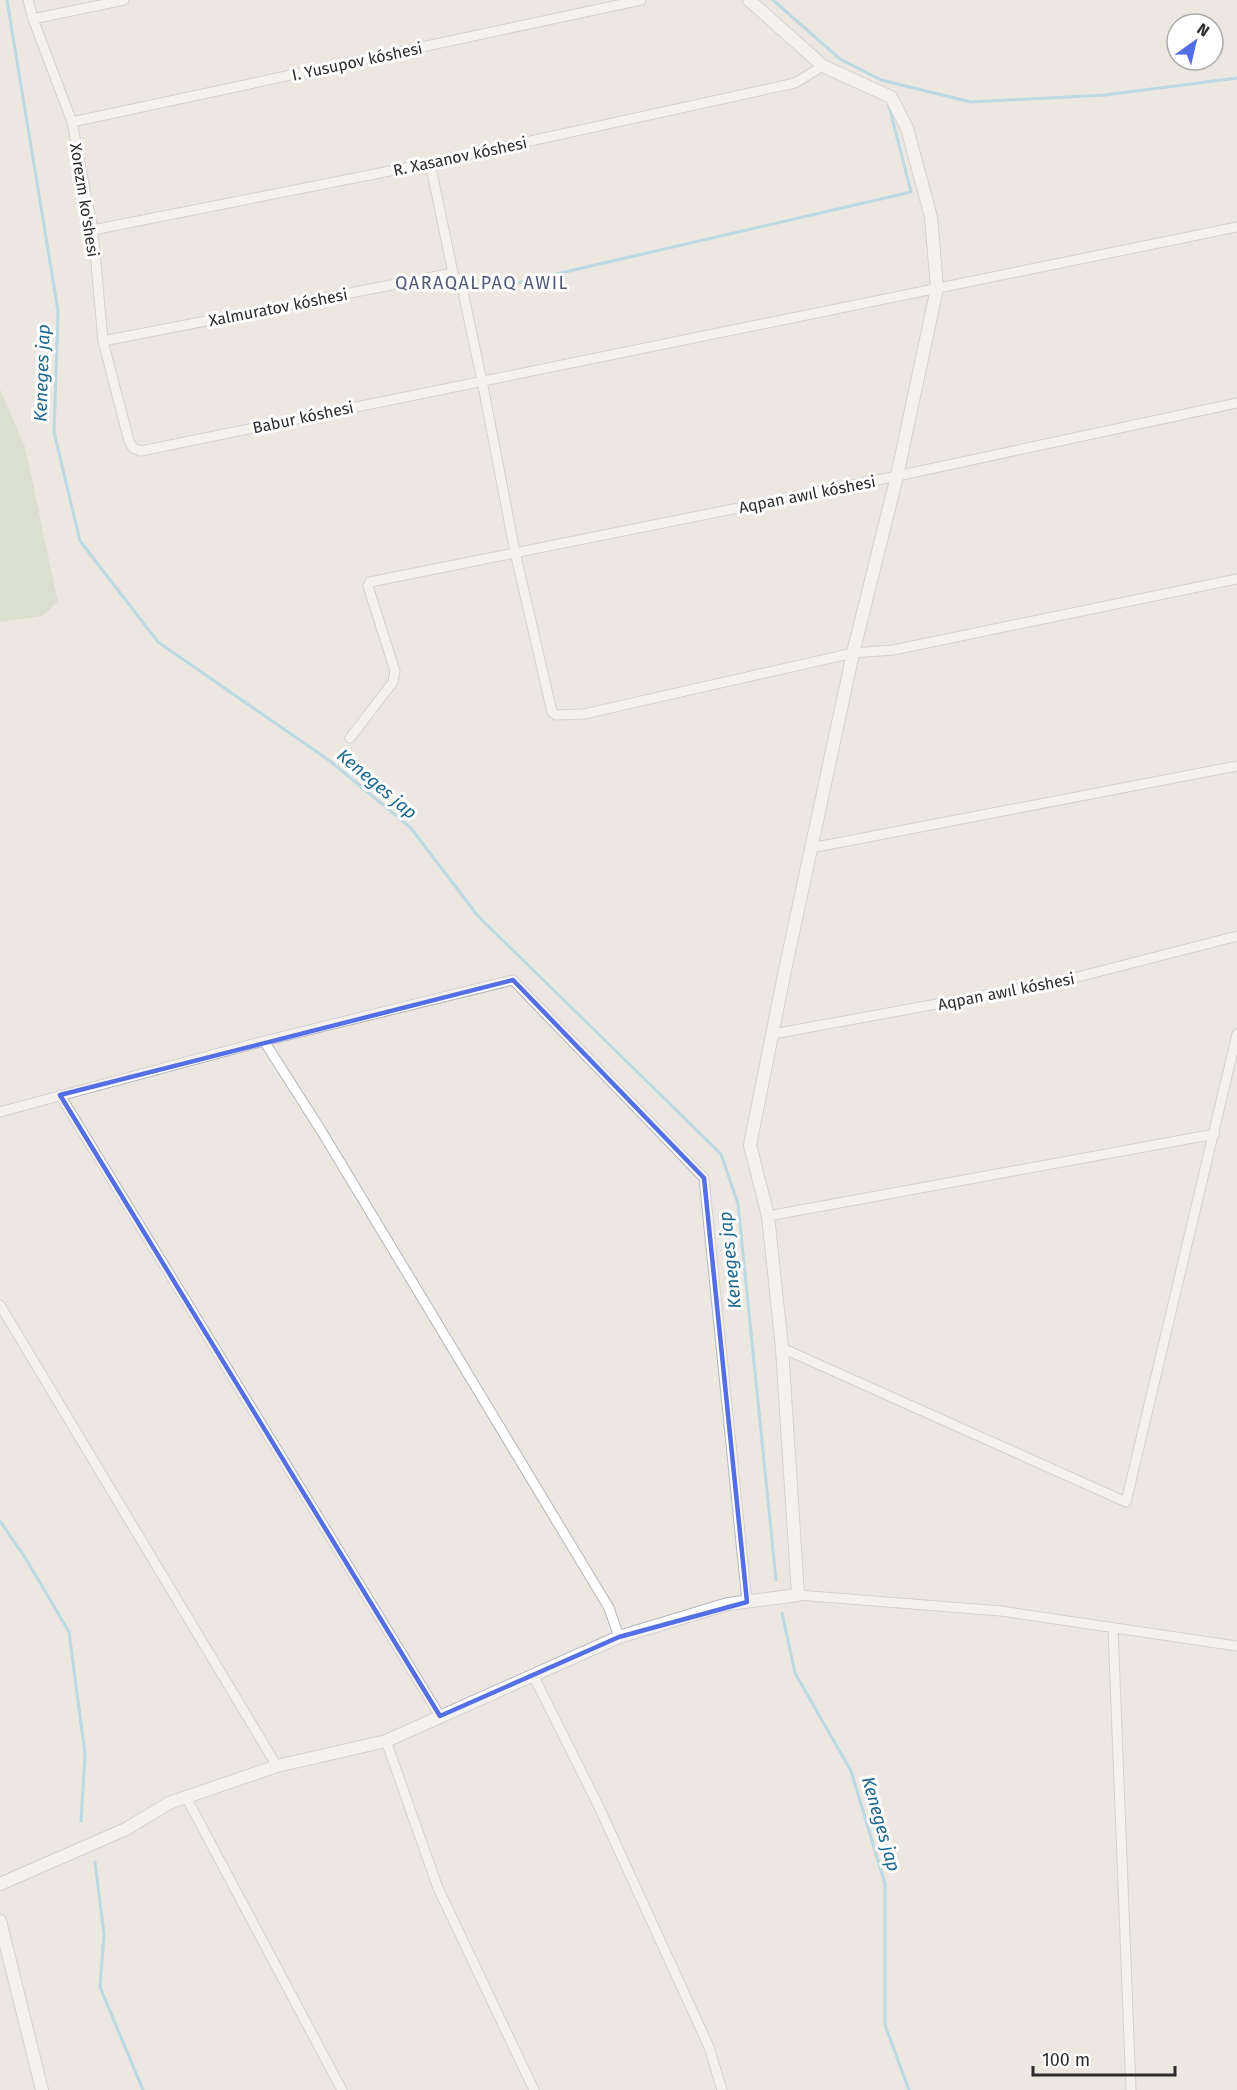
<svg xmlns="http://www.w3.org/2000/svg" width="1237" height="2090" viewBox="0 0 1237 2090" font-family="'Fira Sans',sans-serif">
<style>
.cemetery{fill:#c6d4ba}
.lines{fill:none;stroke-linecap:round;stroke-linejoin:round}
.stream{stroke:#80c7e2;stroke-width:3}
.minor-casing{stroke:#b4b6be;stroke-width:11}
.tertiary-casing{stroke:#b4b6be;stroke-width:14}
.minor{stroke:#fff;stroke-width:9}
.tertiary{stroke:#fff;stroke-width:12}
.marked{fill:none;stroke:#546ee6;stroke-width:4.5;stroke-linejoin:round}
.labels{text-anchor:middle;stroke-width:6;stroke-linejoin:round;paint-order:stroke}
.street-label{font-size:16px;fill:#2c2c2c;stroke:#fff}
.neighbourhood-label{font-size:18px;letter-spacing:1.5px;fill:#515878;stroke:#fff}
.water-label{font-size:18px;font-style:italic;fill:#1d6890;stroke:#fff}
</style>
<rect width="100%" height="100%" fill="#ece7e0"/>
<path class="cemetery" d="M 0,389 L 25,447 L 58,602 L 42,616 L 0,622 Z"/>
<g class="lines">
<path class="stream" d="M 7,0 L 58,311 L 54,432 L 80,541 L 158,642 L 330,761 L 410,827 L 478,916 L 721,1154 L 738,1204 L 776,1580
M 773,0 L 840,59 L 881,80 L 971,102 L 1105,95 L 1237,78
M 500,287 L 911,192 L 889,106
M 0,1521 L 26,1559 L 69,1632 L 85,1754 L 81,1821
M 782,1613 L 795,1673 L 851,1771 L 885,1884 L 885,2025 L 909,2090
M 95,1862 L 104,1934 L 100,1987 L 143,2090"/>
<defs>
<path id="minor" d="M 28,0 L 33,19 L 72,122 L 93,230 L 103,341 L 129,441 L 133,448 L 141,451 L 1237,227
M 33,19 L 124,0
M 72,122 L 641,0
M 430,163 L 453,273 L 463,292 L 482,381 L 515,552 L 552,712 L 556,715 L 584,714 L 853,653 L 893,650 L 1237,579
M 93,230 L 430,163 L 795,83 L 823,66
M 103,341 L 453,273
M 350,738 L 393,682 L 395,671 L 368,586 L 370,582 L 897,476 L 1237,403
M 811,848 L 1237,766
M 773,1034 L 1062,981 L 1237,936
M 264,1041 L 322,1132 L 609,1608 L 619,1637
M 60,1095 L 440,1716
M 0,1112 L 264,1041 L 513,980 L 704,1178 L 747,1602
M 768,1216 L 1215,1134
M 0,1305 L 277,1766
M 782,1348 L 1126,1502 L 1237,1034
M 798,1595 L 1001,1611 L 1237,1646
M 1113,1628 L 1131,2090
M 533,1675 L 599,1807 L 709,2047 L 722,2090
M 386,1741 L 438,1888 L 534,2090
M 186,1797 L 342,2090"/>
<path id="tertiary" d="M 0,1884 L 126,1829 L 169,1803 L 277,1766 L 386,1741 L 619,1637 L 728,1604 L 798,1595 L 782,1348 L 768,1216 L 750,1145 L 785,970 L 853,653 L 897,476 L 937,288 L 931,217 L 907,128 L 891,97 L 823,66 L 749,0
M 0,1921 L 42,2090"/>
</defs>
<use href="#minor" class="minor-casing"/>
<use href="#tertiary" class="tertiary-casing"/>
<use href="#minor" class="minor"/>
<use href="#tertiary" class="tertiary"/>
</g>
<path d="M0 0H1237V2090H0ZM 513,980 L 704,1178 L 747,1602 L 619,1637 L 440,1716 L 60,1095 Z" fill="#ece7e0" fill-opacity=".55" fill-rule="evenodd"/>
<path class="marked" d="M 513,980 L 704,1178 L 747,1602 L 619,1637 L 440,1716 L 60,1095 Z"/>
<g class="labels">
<g class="street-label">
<text transform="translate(357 61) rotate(-12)" y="6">I. Yusupov kóshesi</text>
<text transform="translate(460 156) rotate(-12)" y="6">R. Xasanov kóshesi</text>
<text transform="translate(85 200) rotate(81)" y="6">Xorezm ko'shesi</text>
<text transform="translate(278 307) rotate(-11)" y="6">Xalmuratov kóshesi</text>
<text transform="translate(303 417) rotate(-12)" y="6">Babur kóshesi</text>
<text transform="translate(807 494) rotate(-11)" y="6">Aqpan awıl kóshesi</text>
<text transform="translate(1006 991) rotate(-11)" y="6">Aqpan awıl kóshesi</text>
</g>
<g class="neighbourhood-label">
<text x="482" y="289">QARAQALPAQ AWIL</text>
</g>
<g class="water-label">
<text transform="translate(42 373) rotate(-88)" y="6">Keneges jap</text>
<text transform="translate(377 784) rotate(40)" y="6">Keneges jap</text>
<text transform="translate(730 1260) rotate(-96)" y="6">Keneges jap</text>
<text transform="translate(881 1824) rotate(74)" y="6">Keneges jap</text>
</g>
</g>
<g transform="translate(1195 42) rotate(34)"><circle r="28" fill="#ffffff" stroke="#ababab" stroke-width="1.5"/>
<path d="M0-4.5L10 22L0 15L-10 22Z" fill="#546ee6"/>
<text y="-9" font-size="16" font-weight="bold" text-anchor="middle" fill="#2c2c2c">N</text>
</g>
<path d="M1033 2066v9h142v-9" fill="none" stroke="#2c2c2c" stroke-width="3"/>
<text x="1042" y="2066" font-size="18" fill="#2c2c2c" stroke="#ffffff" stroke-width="4.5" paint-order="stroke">100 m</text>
</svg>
